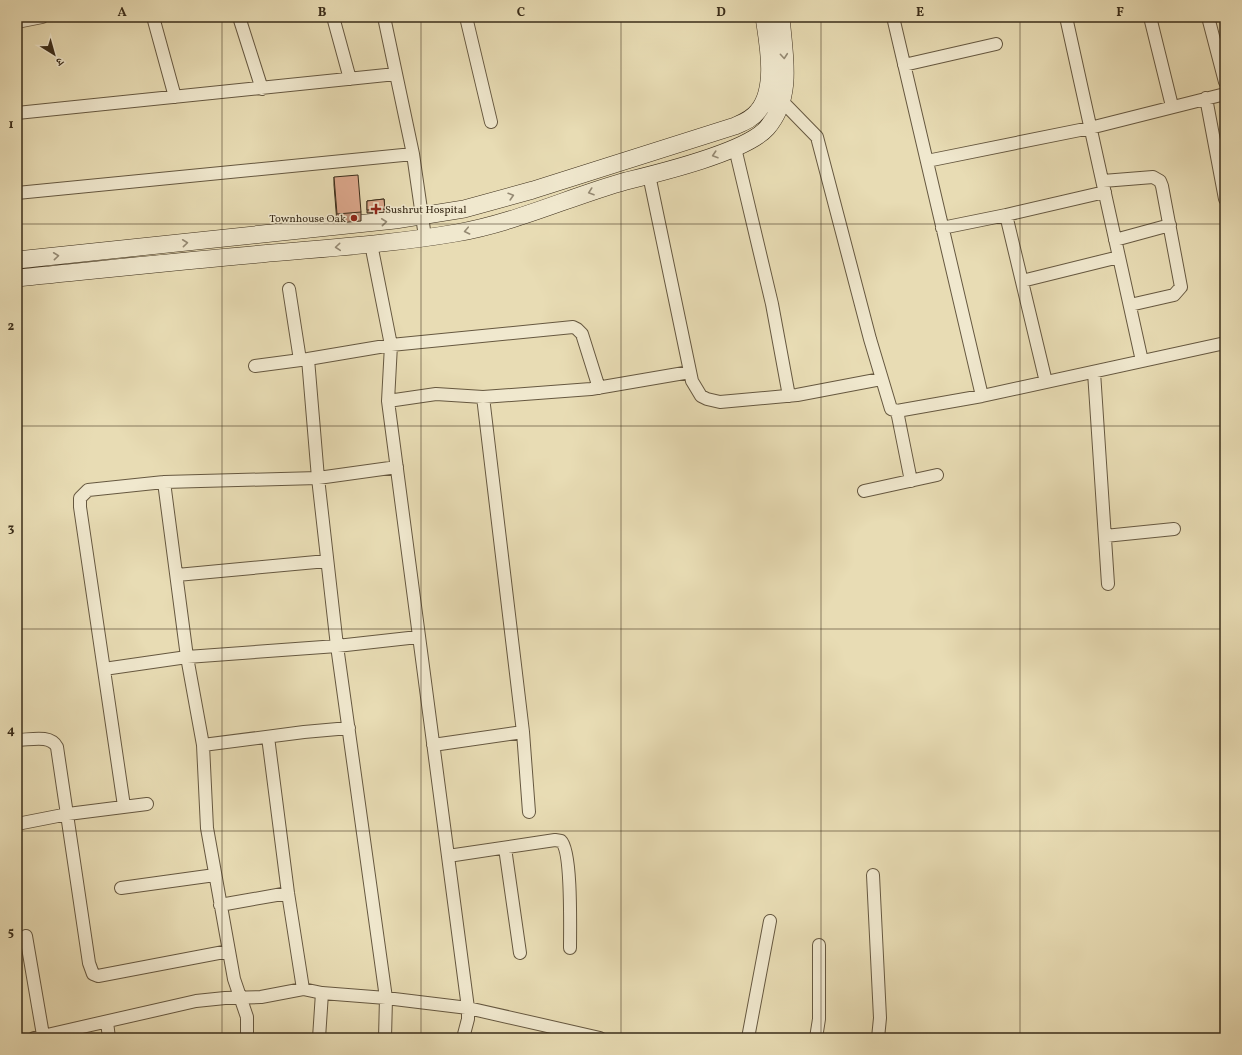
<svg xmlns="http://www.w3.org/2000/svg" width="1242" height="1055" viewBox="0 0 1242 1055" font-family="Vollkorn,'Noto Serif Devanagari',serif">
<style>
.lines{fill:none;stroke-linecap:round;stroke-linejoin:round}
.street-casing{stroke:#665840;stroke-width:14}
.secondary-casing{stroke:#3a2c19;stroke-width:18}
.street{stroke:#f0e8ce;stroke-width:12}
.secondary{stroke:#f0e8ce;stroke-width:17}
.wall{fill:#bd9078;stroke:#3a2c19}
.building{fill:#dca78c;stroke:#3a2c19}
.oneway{stroke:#958a74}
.grid{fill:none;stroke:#3a2c19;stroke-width:1;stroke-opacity:0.55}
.poi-dot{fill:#8f2418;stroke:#f0e8ce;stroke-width:1.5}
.labels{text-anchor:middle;stroke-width:3;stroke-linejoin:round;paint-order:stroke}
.poi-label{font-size:11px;fill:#3a2c19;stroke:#f0e8ce;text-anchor:start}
.neatline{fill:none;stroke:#3a2c19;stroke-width:1.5}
.grid-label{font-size:13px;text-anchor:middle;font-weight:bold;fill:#3a2c19}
</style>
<rect width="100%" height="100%" fill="#e8dcb4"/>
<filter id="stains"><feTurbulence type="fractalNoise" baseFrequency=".005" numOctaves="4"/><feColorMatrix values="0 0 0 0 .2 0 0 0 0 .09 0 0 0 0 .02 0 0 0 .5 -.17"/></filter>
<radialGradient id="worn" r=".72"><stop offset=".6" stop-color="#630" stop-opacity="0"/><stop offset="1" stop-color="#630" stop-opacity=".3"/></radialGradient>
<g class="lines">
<defs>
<path id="street" d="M 153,17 L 175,97
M 239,17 L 262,89
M 333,17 L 350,79
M 384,17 L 413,154 L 425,237
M 466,17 L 491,122
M 893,17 L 982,396
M 1066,17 L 1142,361
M 1150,17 L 1172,106
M 1208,17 L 1225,82
M 17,22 L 42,17
M 904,65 L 996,44
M 777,96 L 817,137 L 870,339 L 891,409 L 897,411 L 982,396 L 1225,343
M 1206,98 L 1225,199
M 17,113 L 396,74
M 735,148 L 772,304 L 789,396
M 927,161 L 1090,128 L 1225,94
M 649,175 L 692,381 L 701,396 L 707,399 L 720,402 L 797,395 L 881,379
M 1103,181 L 1153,177 L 1160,181 L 1162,186 L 1181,287 L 1174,295 L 1130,305
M 17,193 L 413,154
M 1006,215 L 1046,382
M 942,228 L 1006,215 L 1105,192
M 1115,240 L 1170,225
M 371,244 L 391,345 L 388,401 L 468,1008 L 468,1019 L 463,1038
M 1022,281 L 1119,257
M 289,289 L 300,360
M 255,366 L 308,359
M 1094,372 L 1108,584
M 483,397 L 523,732 L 529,812
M 388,401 L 436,394 L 483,397 L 591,389 L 690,372
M 897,411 L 911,481
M 864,491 L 937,475
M 1105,536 L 1174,529
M 177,575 L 327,561
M 104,669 L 187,657 L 337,646 L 418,637
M 349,728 L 304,732 L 203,745 L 187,657 L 164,482 L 318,478 L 397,467
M 268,737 L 288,893 L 303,989 L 322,993 L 386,998 L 468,1008 L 600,1038
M 17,740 C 30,740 50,734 57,747 L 89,963 L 93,974 L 98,976 L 229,951
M 203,745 L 207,828 L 234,979 L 247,1017 L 247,1038
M 433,745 L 523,732
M 124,806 L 80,507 L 80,498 L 88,490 L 164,482
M 17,824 L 68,814 L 147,804
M 505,848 L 520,953
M 448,856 L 555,840 L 561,841 C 572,851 570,930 570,948
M 873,875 L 880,1018 L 878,1038
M 121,888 L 215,875
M 220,905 L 288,893
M 26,936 L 43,1035
M 107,1022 L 109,1038
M 34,1038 L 196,1001 L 225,998 L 261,997 L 303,989
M 319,1038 L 322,993
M 385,1038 L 386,998 L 337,646 L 318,478 L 308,359 L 391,345 L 573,327 L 577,329 L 582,334 L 599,388
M 748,1038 L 770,921
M 816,1038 L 819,1019 L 819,945"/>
<path id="secondary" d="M 17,260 L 395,220 L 464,209 L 533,190 L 735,126 C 744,122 752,119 758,111 C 777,88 768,44 764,17
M 17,278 C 98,270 180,261 261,254 C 326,248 392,244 456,233 C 515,223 569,197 626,181 C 659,173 746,152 767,128 C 794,97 784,55 781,17"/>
</defs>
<use href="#street" class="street-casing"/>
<use href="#secondary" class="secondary-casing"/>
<use href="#street" class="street"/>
<use href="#secondary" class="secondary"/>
</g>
<path class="wall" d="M 334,177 L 361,212 L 361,221 L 337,223 L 334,185 Z
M 384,199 L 385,212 L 367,213 L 367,201 Z"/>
<path class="building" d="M 358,175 L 361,212 L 337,214 L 334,177 Z
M 384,199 L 385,209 L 367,210 L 367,201 Z"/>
<defs><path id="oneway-chevron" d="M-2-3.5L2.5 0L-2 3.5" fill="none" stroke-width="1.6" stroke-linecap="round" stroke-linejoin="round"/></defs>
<g class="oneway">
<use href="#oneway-chevron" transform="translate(784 56) rotate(85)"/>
<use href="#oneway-chevron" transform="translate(715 155) rotate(162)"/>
<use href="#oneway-chevron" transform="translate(591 192) rotate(161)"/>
<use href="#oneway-chevron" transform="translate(511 196) rotate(-17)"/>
<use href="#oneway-chevron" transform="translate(384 222) rotate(-6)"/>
<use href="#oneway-chevron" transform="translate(467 231) rotate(168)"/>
<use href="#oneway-chevron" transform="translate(185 243) rotate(-6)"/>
<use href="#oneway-chevron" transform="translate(338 247) rotate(175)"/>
<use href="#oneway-chevron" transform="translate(56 256) rotate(-6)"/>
</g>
<path class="grid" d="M 222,17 L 222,1038M 421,17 L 421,1038M 621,17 L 621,1038M 821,17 L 821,1038M 1020,17 L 1020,1038M 17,224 L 1225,224M 17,426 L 1225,426M 17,629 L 1225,629M 17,831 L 1225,831"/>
<g class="poi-dot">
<path d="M374 203h4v4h4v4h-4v4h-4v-4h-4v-4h4z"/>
<circle cx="354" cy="218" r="4"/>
</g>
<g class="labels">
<g class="poi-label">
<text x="385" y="213">Sushrut Hospital</text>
<text x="346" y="222" text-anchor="end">Townhouse Oak</text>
</g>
</g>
<rect width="1242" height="1055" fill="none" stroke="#e8dcb4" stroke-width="44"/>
<g transform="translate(54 54) rotate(143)" stroke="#f0e8ce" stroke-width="3" paint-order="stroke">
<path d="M0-3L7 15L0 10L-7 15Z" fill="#3a2c19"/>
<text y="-6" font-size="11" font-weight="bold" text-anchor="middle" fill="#3a2c19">उ</text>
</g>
<rect x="22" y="22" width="1198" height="1011" class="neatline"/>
<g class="grid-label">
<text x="122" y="16">A</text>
<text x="322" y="16">B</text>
<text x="521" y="16">C</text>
<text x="721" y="16">D</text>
<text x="920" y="16">E</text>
<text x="1120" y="16">F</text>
<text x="11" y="128">1</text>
<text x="11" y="330">2</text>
<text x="11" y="532">3</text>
<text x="11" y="734">4</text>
<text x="11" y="936">5</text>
</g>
<rect width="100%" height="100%" filter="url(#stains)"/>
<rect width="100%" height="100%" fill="url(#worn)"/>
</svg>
